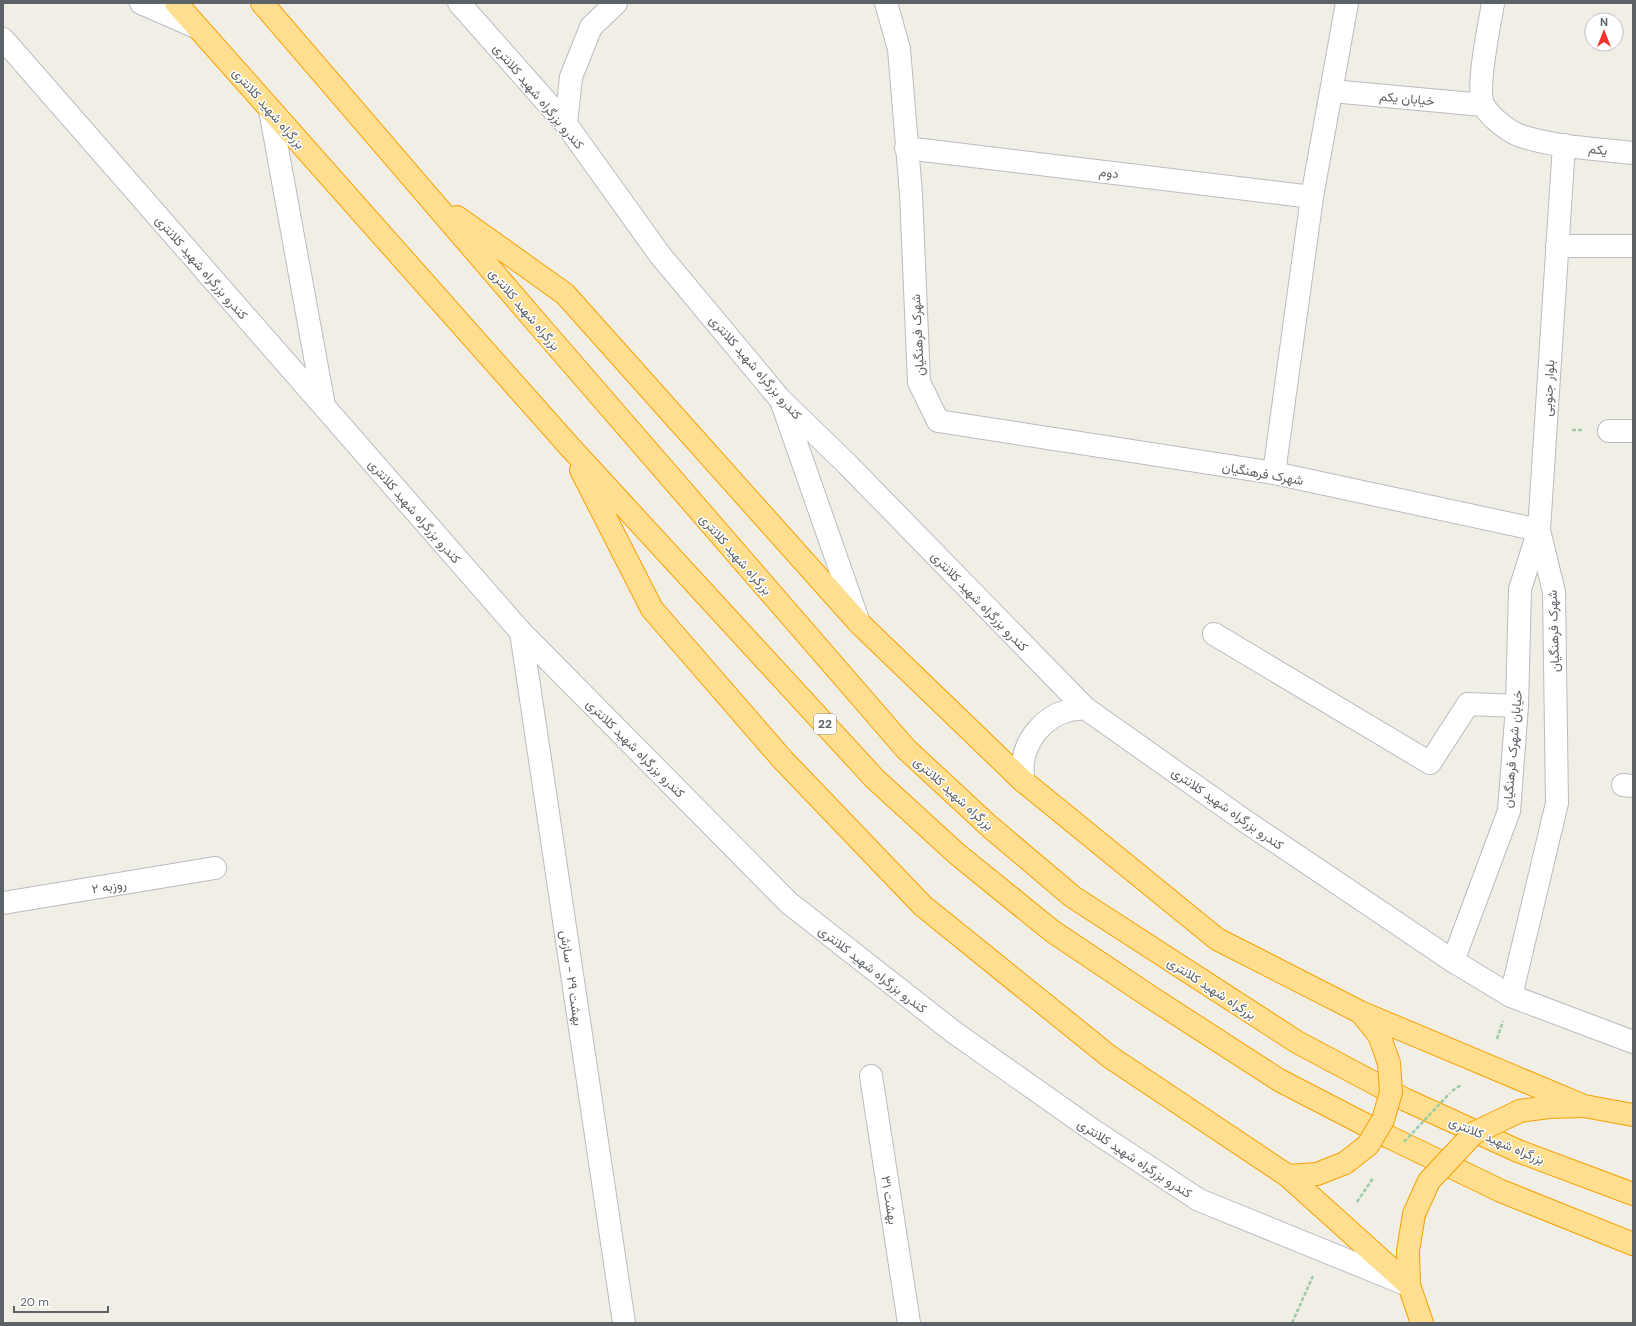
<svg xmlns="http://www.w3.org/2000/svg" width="1636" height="1326" viewBox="0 0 1636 1326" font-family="'DM Sans',Vazirmatn,sans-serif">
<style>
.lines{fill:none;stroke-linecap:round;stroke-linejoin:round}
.street-casing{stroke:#b8bcc0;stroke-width:24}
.secondary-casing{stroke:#b9bdc2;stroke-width:24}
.highway-casing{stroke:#f7a100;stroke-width:24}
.path{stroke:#9acba6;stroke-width:2.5;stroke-dasharray:4 2;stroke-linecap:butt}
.street{stroke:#fff;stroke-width:22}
.secondary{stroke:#fff;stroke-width:22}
.highway{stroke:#ffdf8f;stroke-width:22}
.highway-bridge-casing{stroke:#f7a100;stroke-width:24;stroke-linecap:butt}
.path-bridge{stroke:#9acba6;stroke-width:2.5;stroke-dasharray:4 2;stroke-linecap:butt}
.highway-bridge{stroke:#ffdf8f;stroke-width:22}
.labels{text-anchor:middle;stroke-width:3;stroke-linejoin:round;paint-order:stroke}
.shield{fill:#fff;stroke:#8e9195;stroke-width:1}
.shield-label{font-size:12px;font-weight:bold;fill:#5d6267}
.street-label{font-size:13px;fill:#5d6267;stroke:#fff}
</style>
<rect width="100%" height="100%" fill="#f1eee6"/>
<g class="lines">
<defs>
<path id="street" d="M 886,3 L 899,49 L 911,194 L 919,382 L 938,421 L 1274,473 L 1539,530
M 1493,3 C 1490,23 1475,90 1484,106 C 1490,117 1509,132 1521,136 C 1554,147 1598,149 1633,153
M 1332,91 L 1483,105
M 906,148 L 1312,197
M 1557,246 L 1633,246
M 1609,431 L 1633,431
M 1274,473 L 1312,197 L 1347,3
M 521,632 L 624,1323
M 1214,634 L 1430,763 L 1468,704 L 1517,706
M 1623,785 L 1633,786
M 3,903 L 215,868
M 1453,961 L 1509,811 L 1517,706 L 1520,589 L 1539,530 L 1564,145
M 1511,996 L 1557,803 L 1554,592 L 1539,530
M 871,1076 L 909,1323"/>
<path id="secondary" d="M 141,3 L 198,28
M 459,3 L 566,124 L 660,255 L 780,399 L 847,464 L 1085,708 L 1245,821 L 1453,961 L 1511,996 L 1633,1042
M 3,39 L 521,632 L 789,903 L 955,1033 L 1094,1131 L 1199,1200 L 1408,1285
M 270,110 L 324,406
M 566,124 L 571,77 L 591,27 L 616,3
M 782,403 L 859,623
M 1023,781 C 1023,775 1022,768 1023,762 C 1026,739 1044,717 1067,711 C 1072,709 1079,709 1085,708"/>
<path id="highway" d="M 176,3 L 569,446 L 875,779 L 957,854 L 1052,931 L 1152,998 L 1279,1080 L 1389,1137 L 1501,1191 L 1633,1244
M 262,3 L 543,330 L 906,749 L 989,826 L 1073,897 L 1297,1042 L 1406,1100 L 1518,1151 L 1633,1194
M 457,217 L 565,294 L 859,623 L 1023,781 L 1217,939 L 1360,1012 L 1584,1106
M 581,470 L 652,609 L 783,760 L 923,906 L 1110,1057 L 1288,1176 L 1409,1285
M 1362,1014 L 1379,1035 L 1389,1063
M 1520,1111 L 1549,1107 L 1584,1106 L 1633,1115
M 1288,1176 L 1317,1174 L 1345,1163
M 1414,1214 L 1408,1251 L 1409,1285 L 1422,1323"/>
</defs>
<use href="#street" class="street-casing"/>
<use href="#secondary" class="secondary-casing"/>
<use href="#highway" class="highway-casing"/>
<path class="path" d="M 1572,430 L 1583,430
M 1497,1039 L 1503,1021
M 1452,1091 L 1461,1085
M 1357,1202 L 1373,1178
M 1292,1323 L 1313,1276"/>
<use href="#street" class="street"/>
<use href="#secondary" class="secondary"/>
<use href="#highway" class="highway"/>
<defs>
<path id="highway-bridge" d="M 1345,1163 L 1368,1145 L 1383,1120 L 1391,1092 L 1389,1063
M 1414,1214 L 1429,1181 L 1474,1133 L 1520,1111"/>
</defs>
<use href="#highway-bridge" class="highway-bridge-casing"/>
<path class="path-bridge" d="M 1404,1142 L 1450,1093"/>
<use href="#highway-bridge" class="highway-bridge"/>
</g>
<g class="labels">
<rect class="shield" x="814" y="714" width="22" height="20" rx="3"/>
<g class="shield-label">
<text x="825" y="728">22</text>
</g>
<g class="street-label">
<text transform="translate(539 96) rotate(50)" y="5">کندرو بزرگراه شهید کلانتری</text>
<text transform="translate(1407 98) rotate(5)" y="5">خیابان یکم</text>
<text transform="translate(269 108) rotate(49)" y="5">بزرگراه شهید کلانتری</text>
<text transform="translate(1598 149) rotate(7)" y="5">یکم</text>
<text transform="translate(1109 172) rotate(7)" y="5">دوم</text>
<text transform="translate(202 267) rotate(49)" y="5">کندرو بزرگراه شهید کلانتری</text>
<text transform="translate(525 309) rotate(50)" y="5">بزرگراه شهید کلانتری</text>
<text transform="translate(917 335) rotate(-93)" y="5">شهرک فرهنگیان</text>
<text transform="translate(756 367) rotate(49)" y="5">کندرو بزرگراه شهید کلانتری</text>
<text transform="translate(1548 388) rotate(-87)" y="5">بلوار جنوبی</text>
<text transform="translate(1263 473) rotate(10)" y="5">شهرک فرهنگیان</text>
<text transform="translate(415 511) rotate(49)" y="5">کندرو بزرگراه شهید کلانتری</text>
<text transform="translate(736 554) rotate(49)" y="5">بزرگراه شهید کلانتری</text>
<text transform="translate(980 601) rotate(46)" y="5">کندرو بزرگراه شهید کلانتری</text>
<text transform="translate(1553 631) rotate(-92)" y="5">شهرک فرهنگیان</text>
<text transform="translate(636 748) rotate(45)" y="5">کندرو بزرگراه شهید کلانتری</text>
<text transform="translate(1512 749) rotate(-85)" y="5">خیابان شهرک فرهنگیان</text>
<text transform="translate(954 793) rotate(42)" y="5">بزرگراه شهید کلانتری</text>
<text transform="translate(1228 808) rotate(35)" y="5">کندرو بزرگراه شهید کلانتری</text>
<text transform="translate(109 886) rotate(-9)" y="5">۲ روزبه</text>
<text transform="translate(873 969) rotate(38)" y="5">کندرو بزرگراه شهید کلانتری</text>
<text transform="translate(572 978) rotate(82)" y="5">بهشت ۲۹ - سازش</text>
<text transform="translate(1212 988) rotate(33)" y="5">بزرگراه شهید کلانتری</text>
<text transform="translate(1497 1140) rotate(23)" y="5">بزرگراه شهید کلانتری</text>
<text transform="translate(1135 1158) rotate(33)" y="5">کندرو بزرگراه شهید کلانتری</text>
<text transform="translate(890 1200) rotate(81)" y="5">بهشت ۳۱</text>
</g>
</g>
<rect width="1636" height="1326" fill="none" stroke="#5d6267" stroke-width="8"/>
<g transform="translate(1604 32)"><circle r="19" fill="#ffffff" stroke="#bec0c2"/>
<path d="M0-3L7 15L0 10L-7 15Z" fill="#f43229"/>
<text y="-6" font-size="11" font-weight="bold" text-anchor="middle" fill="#5d6267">N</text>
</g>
<path d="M14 1306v6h94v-6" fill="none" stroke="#5d6267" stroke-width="2"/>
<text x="20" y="1306" font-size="12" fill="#5d6267" stroke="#ffffff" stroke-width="3" paint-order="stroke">20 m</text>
</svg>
